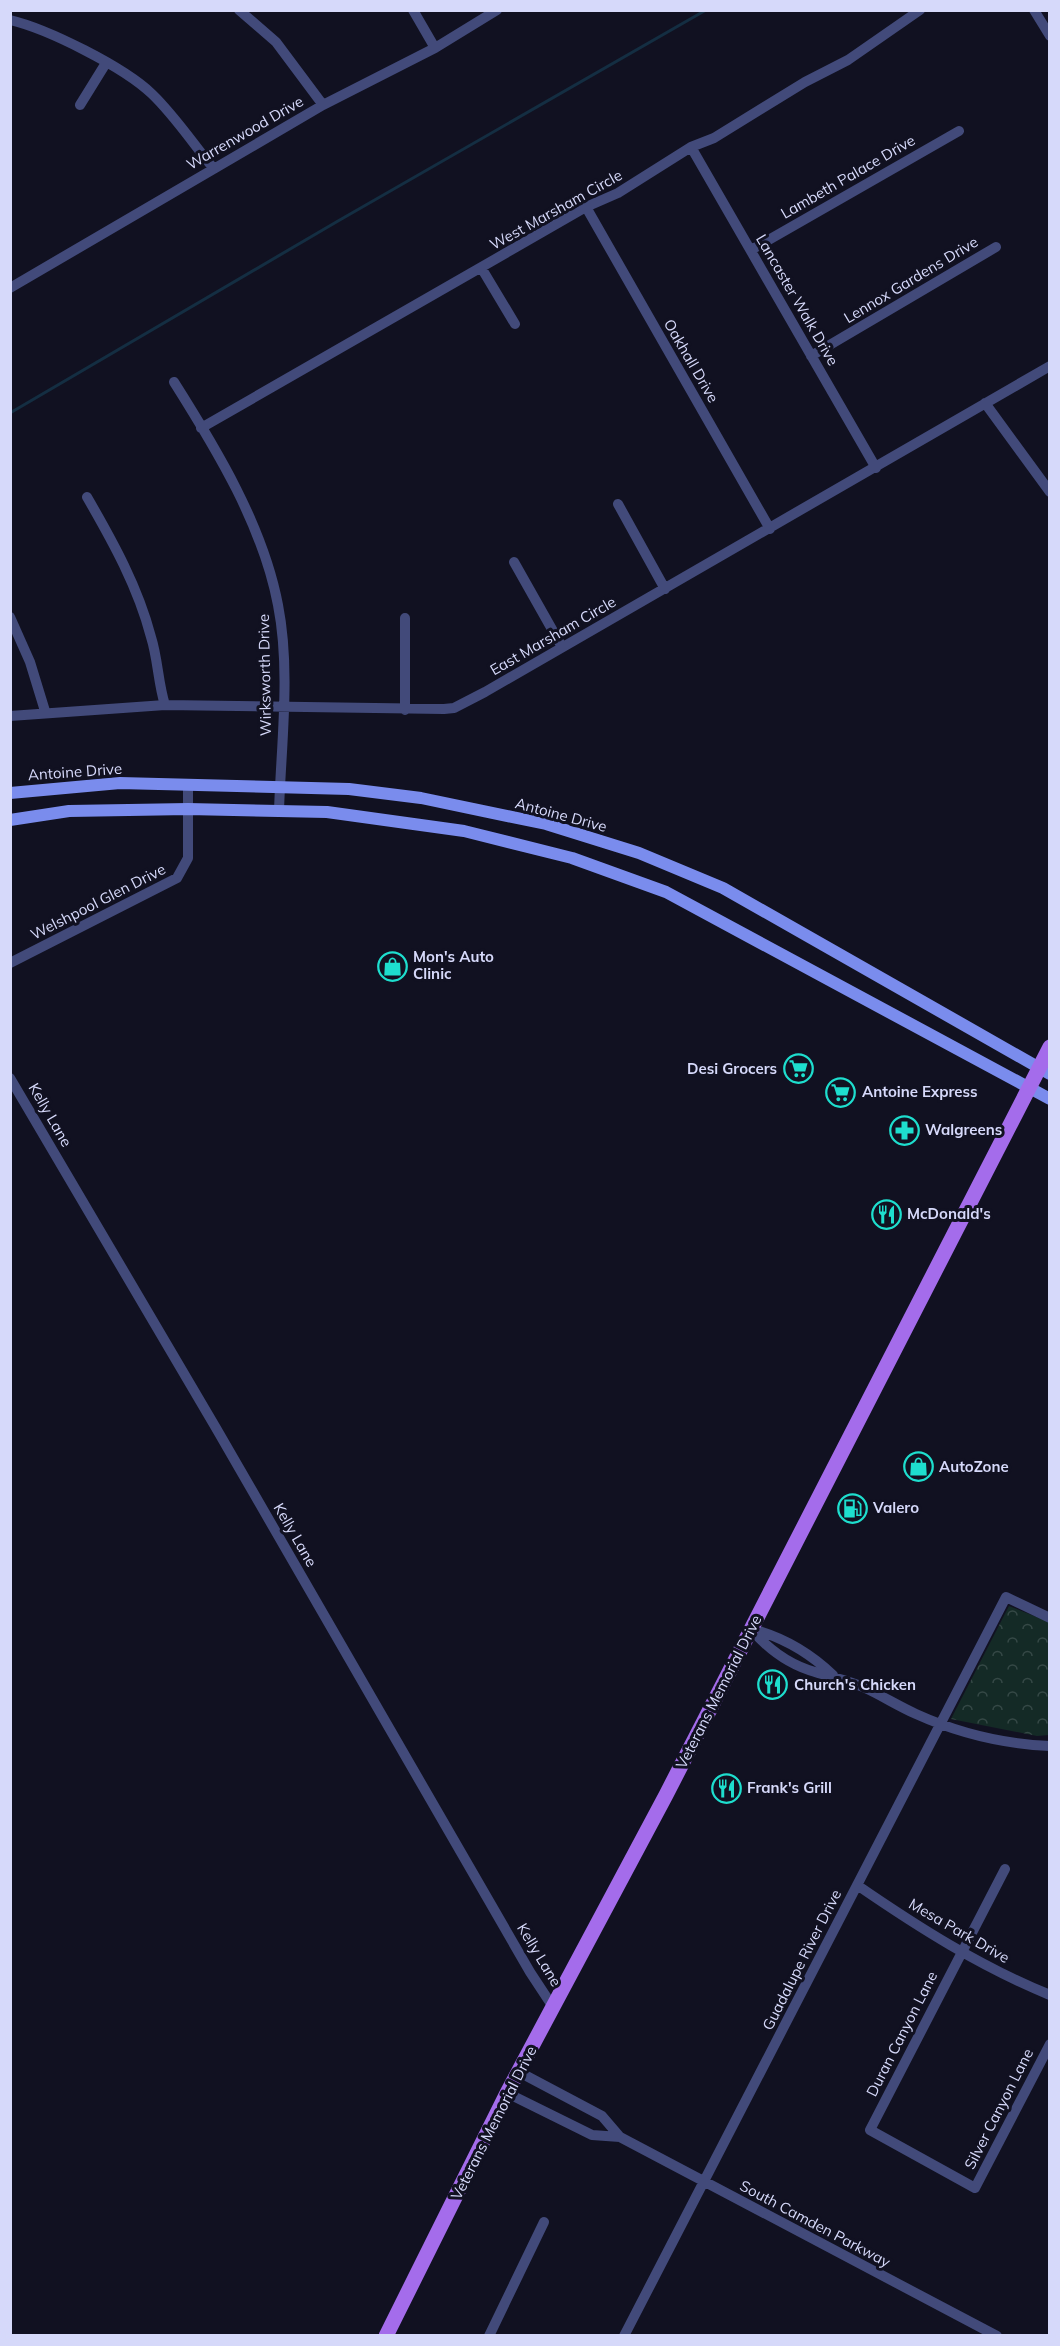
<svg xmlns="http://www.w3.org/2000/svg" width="1060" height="2346" viewBox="0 0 1060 2346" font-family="Mulish,sans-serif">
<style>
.park{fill:url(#park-crowns)}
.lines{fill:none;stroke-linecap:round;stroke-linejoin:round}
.stream{stroke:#142e42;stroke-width:3}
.street{stroke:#424a7a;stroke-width:10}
.secondary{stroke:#7a8ced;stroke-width:12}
.primary{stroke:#a46ceb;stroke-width:15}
.labels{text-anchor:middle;stroke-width:6;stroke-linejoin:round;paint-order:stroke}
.street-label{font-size:15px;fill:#d6d9fa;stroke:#111121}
.poi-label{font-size:15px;font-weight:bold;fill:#d6d9fa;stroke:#111121;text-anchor:start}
</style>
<defs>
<pattern id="park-crowns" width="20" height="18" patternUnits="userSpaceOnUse" patternTransform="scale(1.5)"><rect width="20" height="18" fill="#142a26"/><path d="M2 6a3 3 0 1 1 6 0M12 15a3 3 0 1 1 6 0" fill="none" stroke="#354846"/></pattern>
</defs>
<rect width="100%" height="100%" fill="#111121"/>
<path class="park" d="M 1009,1606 L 1049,1622 L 1049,1735 L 1037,1736 L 951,1719 Z"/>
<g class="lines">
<path class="stream" d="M 10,413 L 338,221 L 706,10"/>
<path class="street" d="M 239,10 L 276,42 L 323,105
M 413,10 L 435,48
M 1034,10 L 1050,36
M 10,20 C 48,29 124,67 152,94 C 175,116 194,145 214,169
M 80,105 L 106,63
M 691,147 L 876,468
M 586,207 L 770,529
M 751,250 L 959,131
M 482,269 L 515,324
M 10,288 L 323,105 L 435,48 L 497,10
M 811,356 L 996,247
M 174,382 C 217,450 263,526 278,605 C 291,671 281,745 279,811
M 985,403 L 1050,492
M 201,428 L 586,207 L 618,193 L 691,147 L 714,138 L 805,82 L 848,60 L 920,10
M 87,497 C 113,542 138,587 151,637 C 158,659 158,683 165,705
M 618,504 L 665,589
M 514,562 L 562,647
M 10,617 L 30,662 L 45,711
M 405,710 L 405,618
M 10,716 L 165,705 L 444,709 L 454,708 L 485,692 L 1050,366
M 10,963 L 177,878 L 188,858 L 188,785
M 10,1078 L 216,1428 L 530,1972 L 553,2007
M 751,1629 C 768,1649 790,1665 815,1672 C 831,1677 847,1680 863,1687 C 881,1695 898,1706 916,1714 C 958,1733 1004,1744 1050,1746
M 752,1629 C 783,1637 810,1653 833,1675
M 1005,1869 L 870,2130 L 975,2188 L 1050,2044
M 857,1885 C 918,1927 981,1967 1050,1995
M 519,2072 L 602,2116 L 620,2137 L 997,2336
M 507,2093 L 592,2135 L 620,2137
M 489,2336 L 544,2222
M 624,2336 L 1006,1597 L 1050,1618"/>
<path class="secondary" d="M 10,793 L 120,783 L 349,789 L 421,798 L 546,824 L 639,853 L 723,888 L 1050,1074
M 10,820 L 69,811 L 188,809 L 327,812 L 464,831 L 572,858 L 666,892 L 1050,1099"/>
<path class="primary" d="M 386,2336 L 507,2093 L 666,1795 L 1050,1047"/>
</g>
<defs>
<symbol id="shop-ring" viewBox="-11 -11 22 22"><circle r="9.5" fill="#111121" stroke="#1edece" stroke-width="1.5"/><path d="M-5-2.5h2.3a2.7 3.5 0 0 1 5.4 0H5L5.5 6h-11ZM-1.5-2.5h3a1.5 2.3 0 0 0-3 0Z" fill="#1edece"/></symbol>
<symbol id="supermarket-ring" viewBox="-11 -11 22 22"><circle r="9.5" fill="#111121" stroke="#1edece" stroke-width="1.5"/><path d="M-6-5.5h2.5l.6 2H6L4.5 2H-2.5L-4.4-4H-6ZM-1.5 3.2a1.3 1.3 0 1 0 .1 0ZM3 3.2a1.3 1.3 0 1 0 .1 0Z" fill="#1edece"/></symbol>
<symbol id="pharmacy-ring" viewBox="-11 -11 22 22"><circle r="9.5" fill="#111121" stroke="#1edece" stroke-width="1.5"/><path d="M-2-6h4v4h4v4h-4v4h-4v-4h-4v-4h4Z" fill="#1edece"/></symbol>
<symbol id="restaurant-ring" viewBox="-11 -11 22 22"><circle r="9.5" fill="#111121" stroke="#1edece" stroke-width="1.5"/><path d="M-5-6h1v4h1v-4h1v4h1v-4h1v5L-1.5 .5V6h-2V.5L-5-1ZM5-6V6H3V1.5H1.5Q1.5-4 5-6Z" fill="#1edece"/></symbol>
<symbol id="fuel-ring" viewBox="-11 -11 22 22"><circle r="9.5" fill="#111121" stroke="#1edece" stroke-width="1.5"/><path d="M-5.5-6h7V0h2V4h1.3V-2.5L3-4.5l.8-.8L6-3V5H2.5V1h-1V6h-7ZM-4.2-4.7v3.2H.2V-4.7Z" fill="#1edece"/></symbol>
</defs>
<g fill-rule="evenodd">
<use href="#shop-ring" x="376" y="950" width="33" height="33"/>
<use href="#supermarket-ring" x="782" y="1052" width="33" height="33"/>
<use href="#supermarket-ring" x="824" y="1076" width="33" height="33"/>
<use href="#pharmacy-ring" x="888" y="1114" width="33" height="33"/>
<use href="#restaurant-ring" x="870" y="1198" width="33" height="33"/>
<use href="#shop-ring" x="902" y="1450" width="33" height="33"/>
<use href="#fuel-ring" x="836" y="1492" width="33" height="33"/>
<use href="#restaurant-ring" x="756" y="1668" width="33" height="33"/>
<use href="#restaurant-ring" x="710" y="1772" width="33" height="33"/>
</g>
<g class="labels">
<g class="street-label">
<text transform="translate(245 133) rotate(-30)" y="5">Warrenwood Drive</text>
<text transform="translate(848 177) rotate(-30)" y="5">Lambeth Palace Drive</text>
<text transform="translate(556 210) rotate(-29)" y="5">West Marsham Circle</text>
<text transform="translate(911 280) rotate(-31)" y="5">Lennox Gardens Drive</text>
<text transform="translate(797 300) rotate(60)" y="5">Lancaster Walk Drive</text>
<text transform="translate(691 361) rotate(60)" y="5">Oakhall Drive</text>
<text transform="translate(553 636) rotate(-30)" y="5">East Marsham Circle</text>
<text transform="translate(265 675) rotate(-91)" y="5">Wirksworth Drive</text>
<text transform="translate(75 772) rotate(-4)" y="5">Antoine Drive</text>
<text transform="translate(561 815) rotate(15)" y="5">Antoine Drive</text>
<text transform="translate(98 902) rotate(-27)" y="5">Welshpool Glen Drive</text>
<text transform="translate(50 1115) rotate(60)" y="5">Kelly Lane</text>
<text transform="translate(295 1535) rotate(60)" y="5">Kelly Lane</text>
<text transform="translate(719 1692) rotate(-63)" y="5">Veterans Memorial Drive</text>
<text transform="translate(959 1931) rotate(30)" y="5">Mesa Park Drive</text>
<text transform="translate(539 1955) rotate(59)" y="5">Kelly Lane</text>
<text transform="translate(802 1960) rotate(-63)" y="5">Guadalupe River Drive</text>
<text transform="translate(902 2034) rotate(-63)" y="5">Duran Canyon Lane</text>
<text transform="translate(999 2109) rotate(-63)" y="5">Silver Canyon Lane</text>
<text transform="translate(494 2123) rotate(-63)" y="5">Veterans Memorial Drive</text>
<text transform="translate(815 2224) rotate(28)" y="5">South Camden Parkway</text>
</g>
<g class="poi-label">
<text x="413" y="962">Mon's Auto<tspan x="413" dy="17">Clinic</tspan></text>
<text x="777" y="1074" text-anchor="end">Desi Grocers</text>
<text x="862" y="1097">Antoine Express</text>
<text x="925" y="1135">Walgreens</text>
<text x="907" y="1219">McDonald's</text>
<text x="939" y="1472">AutoZone</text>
<text x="873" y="1513">Valero</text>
<text x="794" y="1690">Church's Chicken</text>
<text x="747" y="1793">Frank's Grill</text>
</g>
</g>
<rect width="1060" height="2346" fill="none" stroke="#d6d9fa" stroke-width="24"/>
</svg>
